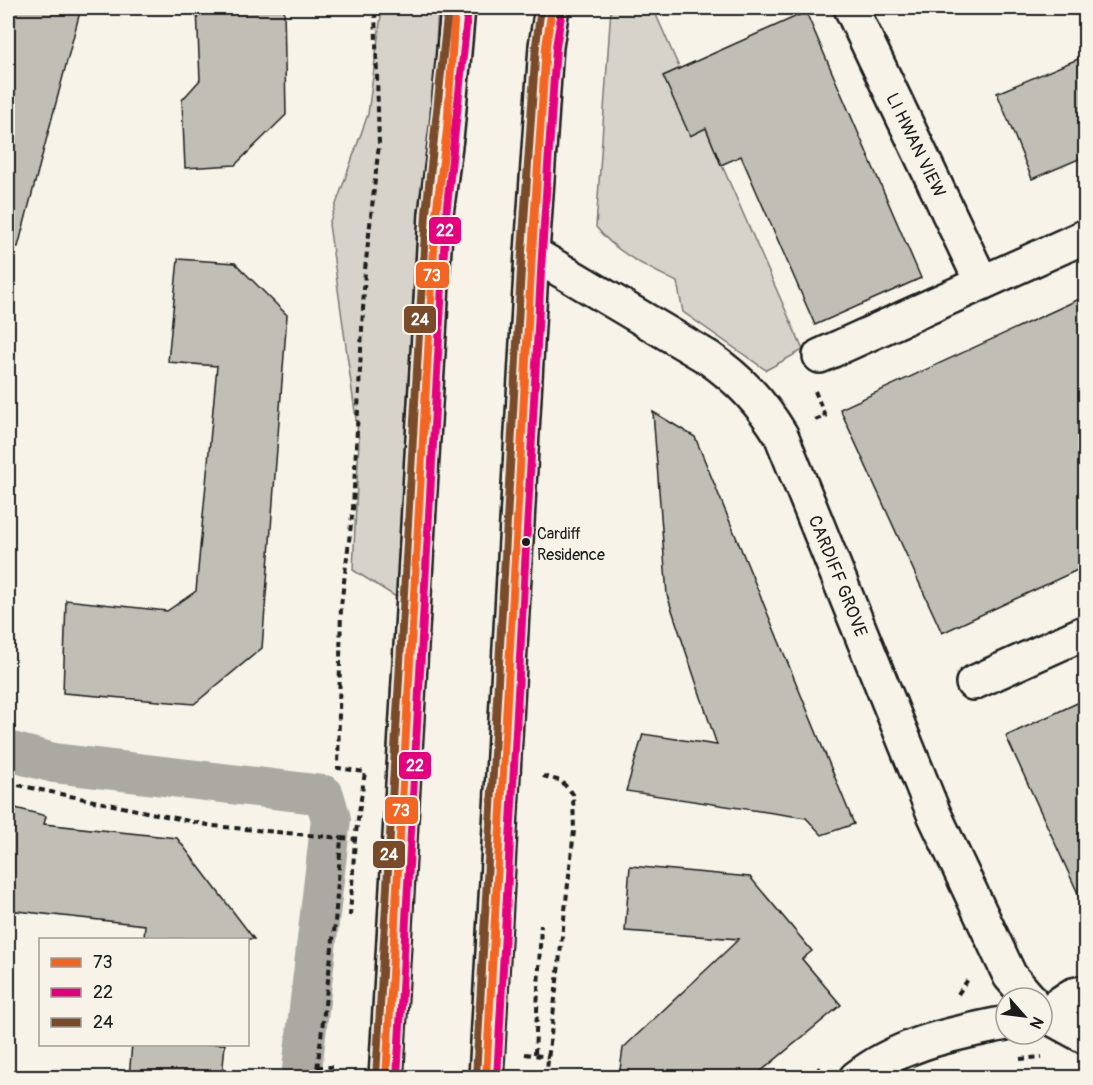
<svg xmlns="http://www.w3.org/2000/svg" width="1093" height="1085" viewBox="0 0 1093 1085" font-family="Pangolin,sans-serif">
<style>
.green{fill:#d7d3cb;stroke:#7a7874;stroke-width:1.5}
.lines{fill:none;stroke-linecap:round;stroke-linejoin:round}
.canal{stroke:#aca9a2;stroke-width:40}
.building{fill:#c0beb5;stroke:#1c1c1c;stroke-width:1.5}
.minor-casing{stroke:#1c1c1c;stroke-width:38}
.primary-casing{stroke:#1c1c1c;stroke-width:38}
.path{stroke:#1c1c1c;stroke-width:4;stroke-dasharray:6 4.5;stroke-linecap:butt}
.minor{stroke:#f7f3e8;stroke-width:33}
.primary{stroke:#f7f3e8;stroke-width:33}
.bus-1-casing{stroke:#f7f3e8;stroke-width:12}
.bus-2-casing{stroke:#f7f3e8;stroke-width:12}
.bus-3-casing{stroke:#f7f3e8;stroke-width:12}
.bus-1{stroke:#f26522;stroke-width:8}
.bus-2{stroke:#e5007d;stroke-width:8}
.bus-3{stroke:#7a4b2a;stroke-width:8}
.bus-dot{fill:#1c1c1c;stroke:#f7f3e8;stroke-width:2}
.labels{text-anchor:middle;stroke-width:4.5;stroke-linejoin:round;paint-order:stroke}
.bus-label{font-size:16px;fill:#1c1c1c;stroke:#f7f3e8;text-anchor:start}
.street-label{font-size:18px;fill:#1c1c1c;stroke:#f7f3e8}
.line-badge{stroke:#f7f3e8;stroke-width:2}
.badge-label{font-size:16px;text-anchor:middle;font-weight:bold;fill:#fff}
</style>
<rect width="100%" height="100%" fill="#f7f3e8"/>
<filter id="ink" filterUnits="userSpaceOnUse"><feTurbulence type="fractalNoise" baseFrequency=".0167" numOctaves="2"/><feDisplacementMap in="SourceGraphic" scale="12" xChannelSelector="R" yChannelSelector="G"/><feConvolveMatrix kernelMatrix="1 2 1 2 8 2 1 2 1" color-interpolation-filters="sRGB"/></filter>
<g filter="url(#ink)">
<path class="green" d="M 382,8 L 438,8 L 404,602 L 353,570 L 359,441 L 329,224 L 368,114 Z
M 611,8 L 653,8 L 803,350 L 766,370 L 683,312 L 677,282 C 647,267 617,254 596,227 Z"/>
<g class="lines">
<path class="canal" d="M 8,751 L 54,763 L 324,795 L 331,819 L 301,1078"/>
</g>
<path class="building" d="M 8,8 L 81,8 L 18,247 L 8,246 Z
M 197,8 L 284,8 L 286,115 L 235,165 L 185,168 L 182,100 L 200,80 Z
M 806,12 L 921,278 L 815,325 L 741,156 L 721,165 L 706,128 L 690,136 L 663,76 Z
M 1078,59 L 1086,77 L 1086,156 L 1032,179 L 997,93 Z
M 178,259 L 235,263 L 287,315 L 262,648 L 194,704 L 63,693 L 66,600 L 167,611 L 196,591 L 217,366 L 168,362 Z
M 1086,296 L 1086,566 L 942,633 L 840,409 Z
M 653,412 L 695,437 L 854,824 L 822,835 L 806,818 L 626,791 L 643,734 L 717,745 L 667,595 Z
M 1086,699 L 1086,911 L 1006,736 Z
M 8,806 L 46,816 L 44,824 L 177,838 L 254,939 L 144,939 L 145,925 L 8,910 Z
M 630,866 L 750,877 L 812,951 L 802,959 L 841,1005 L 754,1077 L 619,1077 L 623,1048 L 739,939 L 625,931 Z
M 132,1044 L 225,1044 L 222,1077 L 129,1077 Z"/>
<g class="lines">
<defs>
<path id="minor" d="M 851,8 L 982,283
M 532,253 L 709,358 C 740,380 761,402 781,435 L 934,814 L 1010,976 L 1029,998
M 820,356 L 1086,236
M 973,683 L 1086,632
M 1042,1013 L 1086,1037
M 1044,1014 L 1073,995 L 1086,992
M 856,1078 C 900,1043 953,1034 1006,1023"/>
<path id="primary" d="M 386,1078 L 436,214 L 447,130 L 458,8
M 486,1078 L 532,253 L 546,46 L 552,8"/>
</defs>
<use href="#minor" class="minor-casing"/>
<use href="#primary" class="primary-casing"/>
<path class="path" d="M 815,391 L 825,416 L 815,420
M 543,776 L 561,781 L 573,794 L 574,831 L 546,1078
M 8,783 L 213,826 L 341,838
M 350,916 L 355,839
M 958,994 L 969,978
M 525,1054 L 549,1057
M 535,1054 L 541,925
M 1020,1059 L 1042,1057
M 317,1067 L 333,1067
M 316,1078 L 335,923 L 341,838 L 355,839 L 365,772 L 338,768 L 341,606 L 353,508 L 365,270 L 379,144 L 375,8
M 808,1078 L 821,1067"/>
<use href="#minor" class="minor"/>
<use href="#primary" class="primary"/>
<defs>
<path id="bus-1" d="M 386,1078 L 436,214 L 447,130 L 455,8
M 486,1078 L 532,253 L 546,46 L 552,8"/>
<path id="bus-2" d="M 397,1078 L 446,215 L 468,9
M 497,1078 L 542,254 L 556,47 L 562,10"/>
<path id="bus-3" d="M 376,1077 L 426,213 L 448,8
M 476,1077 L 522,252 L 536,45 L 541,8"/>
</defs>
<use href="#bus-1" class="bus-1-casing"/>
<use href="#bus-2" class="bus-2-casing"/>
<use href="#bus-3" class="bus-3-casing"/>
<use href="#bus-1" class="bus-1"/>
<use href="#bus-2" class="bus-2"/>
<use href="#bus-3" class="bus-3"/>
</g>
</g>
<circle class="bus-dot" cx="526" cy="542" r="5"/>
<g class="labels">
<g class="bus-label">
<text x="537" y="539">Cardiff<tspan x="537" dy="21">Residence</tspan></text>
</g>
<g class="street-label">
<text transform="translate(916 145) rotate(64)" y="6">LI HWAN VIEW</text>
<text transform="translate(838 576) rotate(68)" y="6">CARDIFF GROVE</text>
</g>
</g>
<g class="line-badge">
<rect x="428" y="216" width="34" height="29" rx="6" fill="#e5007d"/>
<rect x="415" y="261" width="35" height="28" rx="6" fill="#f26522"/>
<rect x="403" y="305" width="34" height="29" rx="6" fill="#7a4b2a"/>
<rect x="398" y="751" width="34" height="29" rx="6" fill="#e5007d"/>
<rect x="384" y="796" width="35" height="29" rx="6" fill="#f26522"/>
<rect x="372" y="840" width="34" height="29" rx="6" fill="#7a4b2a"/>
</g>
<g class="badge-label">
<text x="445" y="236">22</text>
<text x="432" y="281">73</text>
<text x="420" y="325">24</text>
<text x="415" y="771">22</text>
<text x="401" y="816">73</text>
<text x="389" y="860">24</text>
</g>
<rect width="1093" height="1085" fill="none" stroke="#f7f3e8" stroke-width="30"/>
<rect x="15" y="15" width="1063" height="1055" fill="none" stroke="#1c1c1c" stroke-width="2" filter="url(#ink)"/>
<rect x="39" y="938" width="210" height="108" fill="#f7f3e8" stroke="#9f9d96" stroke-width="1.5"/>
<rect x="51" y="958" width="30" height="9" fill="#f26522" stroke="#9f9d96" stroke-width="1.5"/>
<text x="93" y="968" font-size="18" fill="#1c1c1c">73</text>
<rect x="51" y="988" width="30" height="9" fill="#e5007d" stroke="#9f9d96" stroke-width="1.5"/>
<text x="93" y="998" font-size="18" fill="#1c1c1c">22</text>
<rect x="51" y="1018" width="30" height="9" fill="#7a4b2a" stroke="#9f9d96" stroke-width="1.5"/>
<text x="93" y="1028" font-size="18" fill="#1c1c1c">24</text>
<g transform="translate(1024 1016) rotate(118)"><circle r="28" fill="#f7f3e8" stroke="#9f9d96" stroke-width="1.5"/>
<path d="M0-4.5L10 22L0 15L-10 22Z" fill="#1c1c1c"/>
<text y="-9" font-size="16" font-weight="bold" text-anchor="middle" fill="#1c1c1c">N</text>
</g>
</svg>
